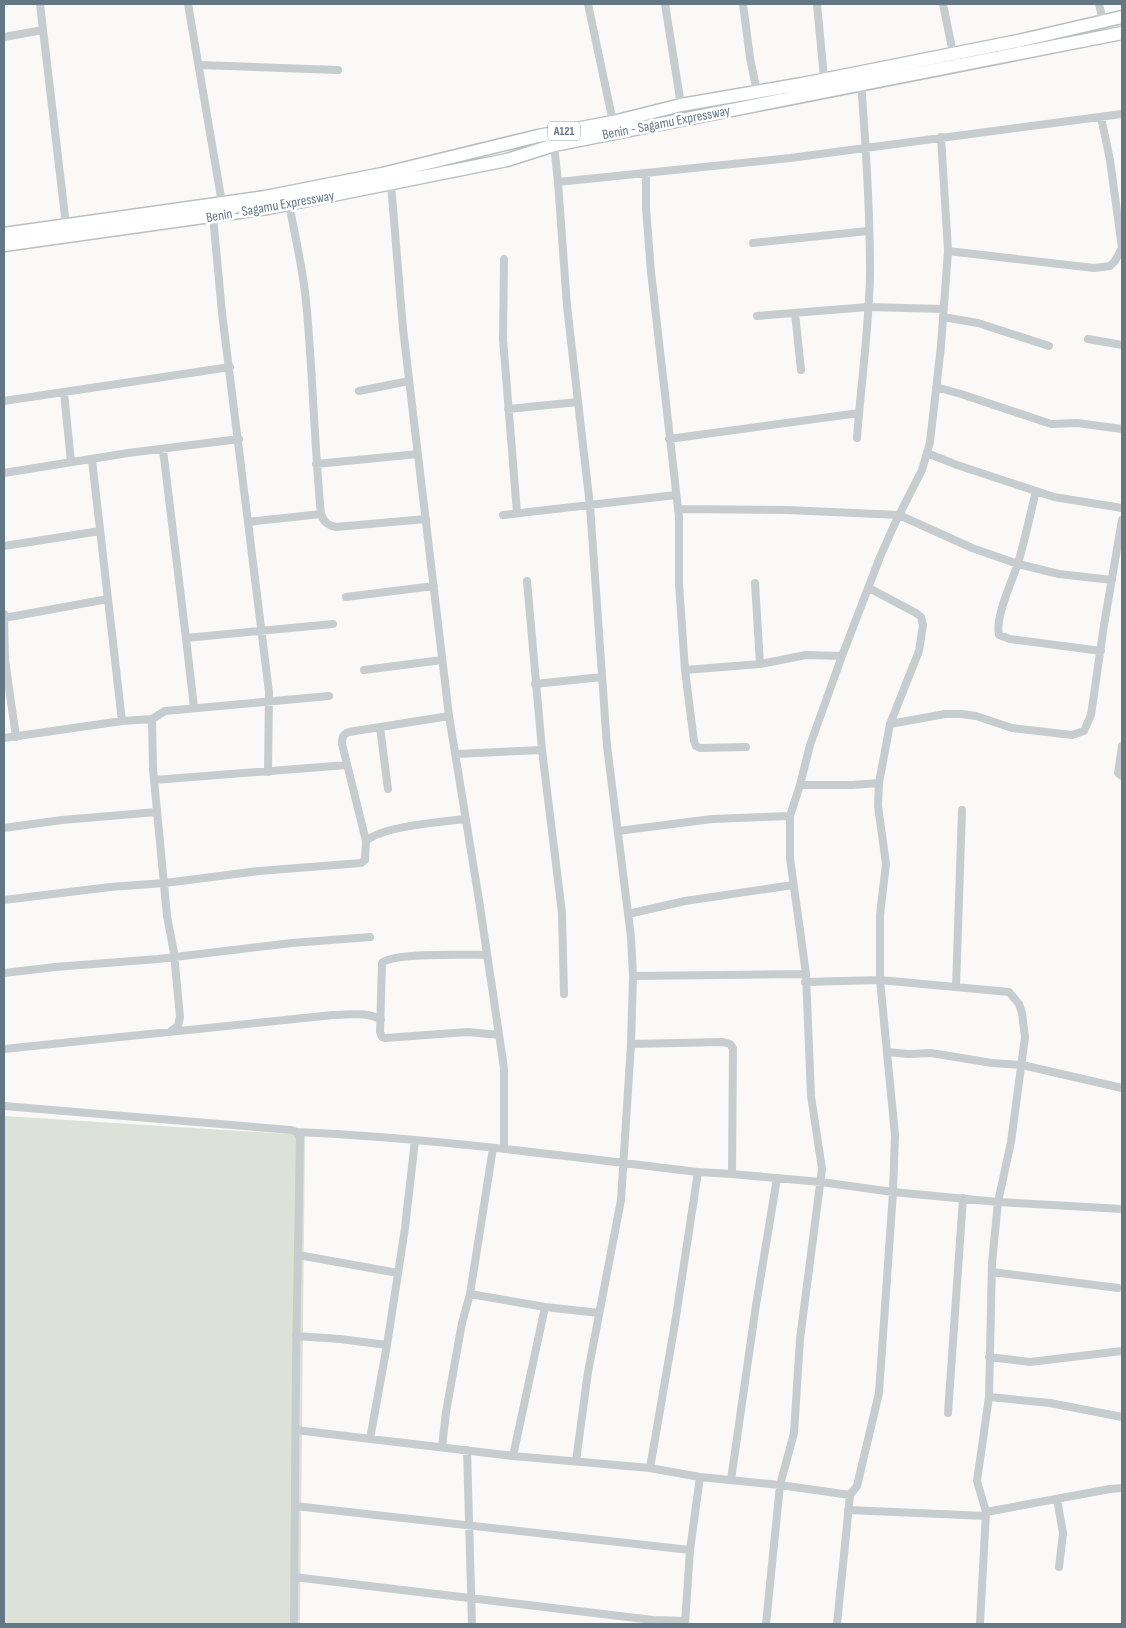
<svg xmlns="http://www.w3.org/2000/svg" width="1126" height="1628" viewBox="0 0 1126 1628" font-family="'Sofia Sans Condensed',sans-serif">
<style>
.green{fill:#dce2d8}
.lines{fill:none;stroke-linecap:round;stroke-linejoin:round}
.highway-casing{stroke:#b9bec0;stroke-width:15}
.minor{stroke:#c7cccf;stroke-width:8}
.highway{stroke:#fff;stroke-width:12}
.labels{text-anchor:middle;stroke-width:5;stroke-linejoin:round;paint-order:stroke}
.shield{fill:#fff;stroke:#92a0a9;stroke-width:1}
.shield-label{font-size:12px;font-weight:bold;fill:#637884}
.street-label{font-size:14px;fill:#637884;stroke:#fff}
</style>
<rect width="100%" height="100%" fill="#faf9f7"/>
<path class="green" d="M 4,1116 L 305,1135 L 300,1624 L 4,1624 Z"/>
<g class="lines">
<defs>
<path id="highway" d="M 4,234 L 265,197 L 382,174 L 538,136 L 613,122 L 681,105 L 802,84 L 1018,41 L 1122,17
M 4,245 L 268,208 L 507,160 L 554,145 L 1122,33"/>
</defs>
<use href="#highway" class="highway-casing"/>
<path class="minor" d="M 40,4 L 66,225
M 188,4 L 222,203
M 588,4 L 613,122
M 665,4 L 681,105
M 743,4 L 750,58 L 757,92
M 817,4 L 824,78
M 943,4 L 953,53
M 1099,4 L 1103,21
M 4,37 L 43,30
M 199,65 L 338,70
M 554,145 L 558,182 L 790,158 L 1122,114
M 646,174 L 646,208 L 651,272 L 679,517 L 679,583 L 685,670 L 694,741 L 696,746 L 700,748 L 746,747
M 558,182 L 567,306 L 590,506 L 607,746 L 631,937 L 633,976 L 631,1044 L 621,1200 L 588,1372 L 576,1461
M 391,184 L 403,329 L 449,716 L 479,900 L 504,1068 L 504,1149
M 289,204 C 295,236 303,269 306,301 C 313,372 314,443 321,514 C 324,522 327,525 336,527 L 426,519
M 213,216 L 222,313 L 269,692 L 268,772
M 753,243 L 868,231
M 948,251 L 1094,268 L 1110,266 L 1115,261 L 1122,248 L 1110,160 L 1101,117
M 504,259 L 503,339 L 517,513
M 795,313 L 801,370
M 757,316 L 868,307 L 944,309
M 943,317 L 978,323 L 1049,346
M 1088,339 L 1122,345
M 936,387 L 961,394 L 1051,424 L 1077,423 L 1122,429
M 359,391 L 409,381
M 64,393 L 71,462
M 4,401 L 230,367
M 508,409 L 578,402
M 857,438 C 861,383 869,329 870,274 C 870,211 866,146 861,83
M 669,439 L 859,413
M 163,450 L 186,638 L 333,624
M 927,453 L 957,465 L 1054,497 L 1122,508
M 92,460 L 122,721
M 316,464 L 418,454
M 4,473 L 128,453 L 239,439
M 1036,491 C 1030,515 1025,540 1018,563 C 1012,582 995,616 999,635 L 1010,639 L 1101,651
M 678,509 L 787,510 L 899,515 L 972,548 L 1018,564 L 1059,574 L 1112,580
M 503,515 L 676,495
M 248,522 L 321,514
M 4,546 L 100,531
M 527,581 L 542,750 L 562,913 L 564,994
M 755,583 L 760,664
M 346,597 L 434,586
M 4,614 L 5,660 L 16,737
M 4,618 L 108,599
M 186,638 L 194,708
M 364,670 L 442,660
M 685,670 L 760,664 L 806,655 L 842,656
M 535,684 L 602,677
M 152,719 L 153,769 L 167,916 L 174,953 L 180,1017 L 178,1026 L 171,1031
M 890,724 L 945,714 L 961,714 L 976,716 L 1012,728 L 1072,735 L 1084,731 L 1091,715 L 1104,625 L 1122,520
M 380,727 L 388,789
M 4,738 L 122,721 L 152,719 L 165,711 L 329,696
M 1122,746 L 1118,773 L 1122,776
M 455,754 L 542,750
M 154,780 L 347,765
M 800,785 L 852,785 L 879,783
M 4,828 L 62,820 L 157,812
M 618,831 L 712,819 L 790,816
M 366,841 C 383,826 442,822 465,819
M 4,900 L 110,887 L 165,883 L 259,871 L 361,863 L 365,860 L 366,841 L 342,744 C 342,737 343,734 349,732 L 449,716
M 628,914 L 685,901 L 793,885
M 487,955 C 468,955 394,952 382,963 L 380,1032 L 382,1037 L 385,1038 L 468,1032 L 499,1035
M 4,973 L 55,967 L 158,959 L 292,943 L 370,937
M 633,976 L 806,974
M 805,982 L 880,980 L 1009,992 L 1019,1004 L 1022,1013 L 1025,1037 L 1011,1142 L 998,1202 L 992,1263 L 989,1397 L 977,1481 L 986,1512 L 980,1624
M 956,987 L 962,810
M 631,1044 L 723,1042 L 730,1044 L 733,1048 L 732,1174
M 4,1049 L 333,1015 C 348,1015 369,1011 381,1020
M 888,1052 L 908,1054 L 931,1053 L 992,1063 L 1022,1065 L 1122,1088
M 4,1106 L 291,1130 L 297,1132 L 300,1138 L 296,1360 L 294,1624
M 297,1132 C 432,1138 565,1156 698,1172 L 732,1174 L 821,1182 L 893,1192 L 998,1202 L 1122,1209
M 298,1255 L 398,1273
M 992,1272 L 1118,1288
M 470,1294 L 545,1307 L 513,1456
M 545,1307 L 599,1313
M 296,1336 L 340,1339 L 387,1345 L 405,1228 L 415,1140
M 989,1357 L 1030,1362 L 1122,1351
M 989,1397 L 1050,1403 L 1122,1417
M 948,1413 L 963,1198
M 296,1430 L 513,1456 L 650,1468 L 700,1477 L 780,1485 L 850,1495 L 837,1624
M 370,1439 L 387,1345
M 442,1447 L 446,1412 L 462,1323 L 470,1294 L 493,1148
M 467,1450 L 472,1624
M 650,1468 L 675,1323 L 698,1172
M 731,1480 L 756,1305 L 777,1178
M 850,1495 L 857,1486 L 879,1393 L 893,1192 L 895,1135 L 880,980 L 880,915 L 886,864 L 878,806 L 879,783 L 890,724 L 919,651 L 923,625 L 921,617 L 916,613 L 869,588
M 1057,1499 L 1063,1533 L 1059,1567
M 295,1506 L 690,1550
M 848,1510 L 986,1516
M 986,1512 L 1110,1489 L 1122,1488
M 294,1577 L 653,1620 L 685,1621
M 685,1624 L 690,1550 L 700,1477
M 766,1624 L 780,1485 L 794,1433 L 800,1339 L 822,1169 L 811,1096 L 806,974 L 790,858 L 790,816 L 800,785 L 810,745 L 842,656 L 880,557 L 896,521 L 922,470 L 930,442 L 941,346 L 948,251 L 941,137"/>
<use href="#highway" class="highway"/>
</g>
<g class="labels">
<rect class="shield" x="548" y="121.5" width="32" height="19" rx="4"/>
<g class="shield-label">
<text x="564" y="135">A121</text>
</g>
<g class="street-label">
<text transform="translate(666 122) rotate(-11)" y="5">Benin - Sagamu Expressway</text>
<text transform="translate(270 206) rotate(-10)" y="5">Benin - Sagamu Expressway</text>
</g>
</g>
<rect width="1126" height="1628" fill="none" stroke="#637884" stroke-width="10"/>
</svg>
